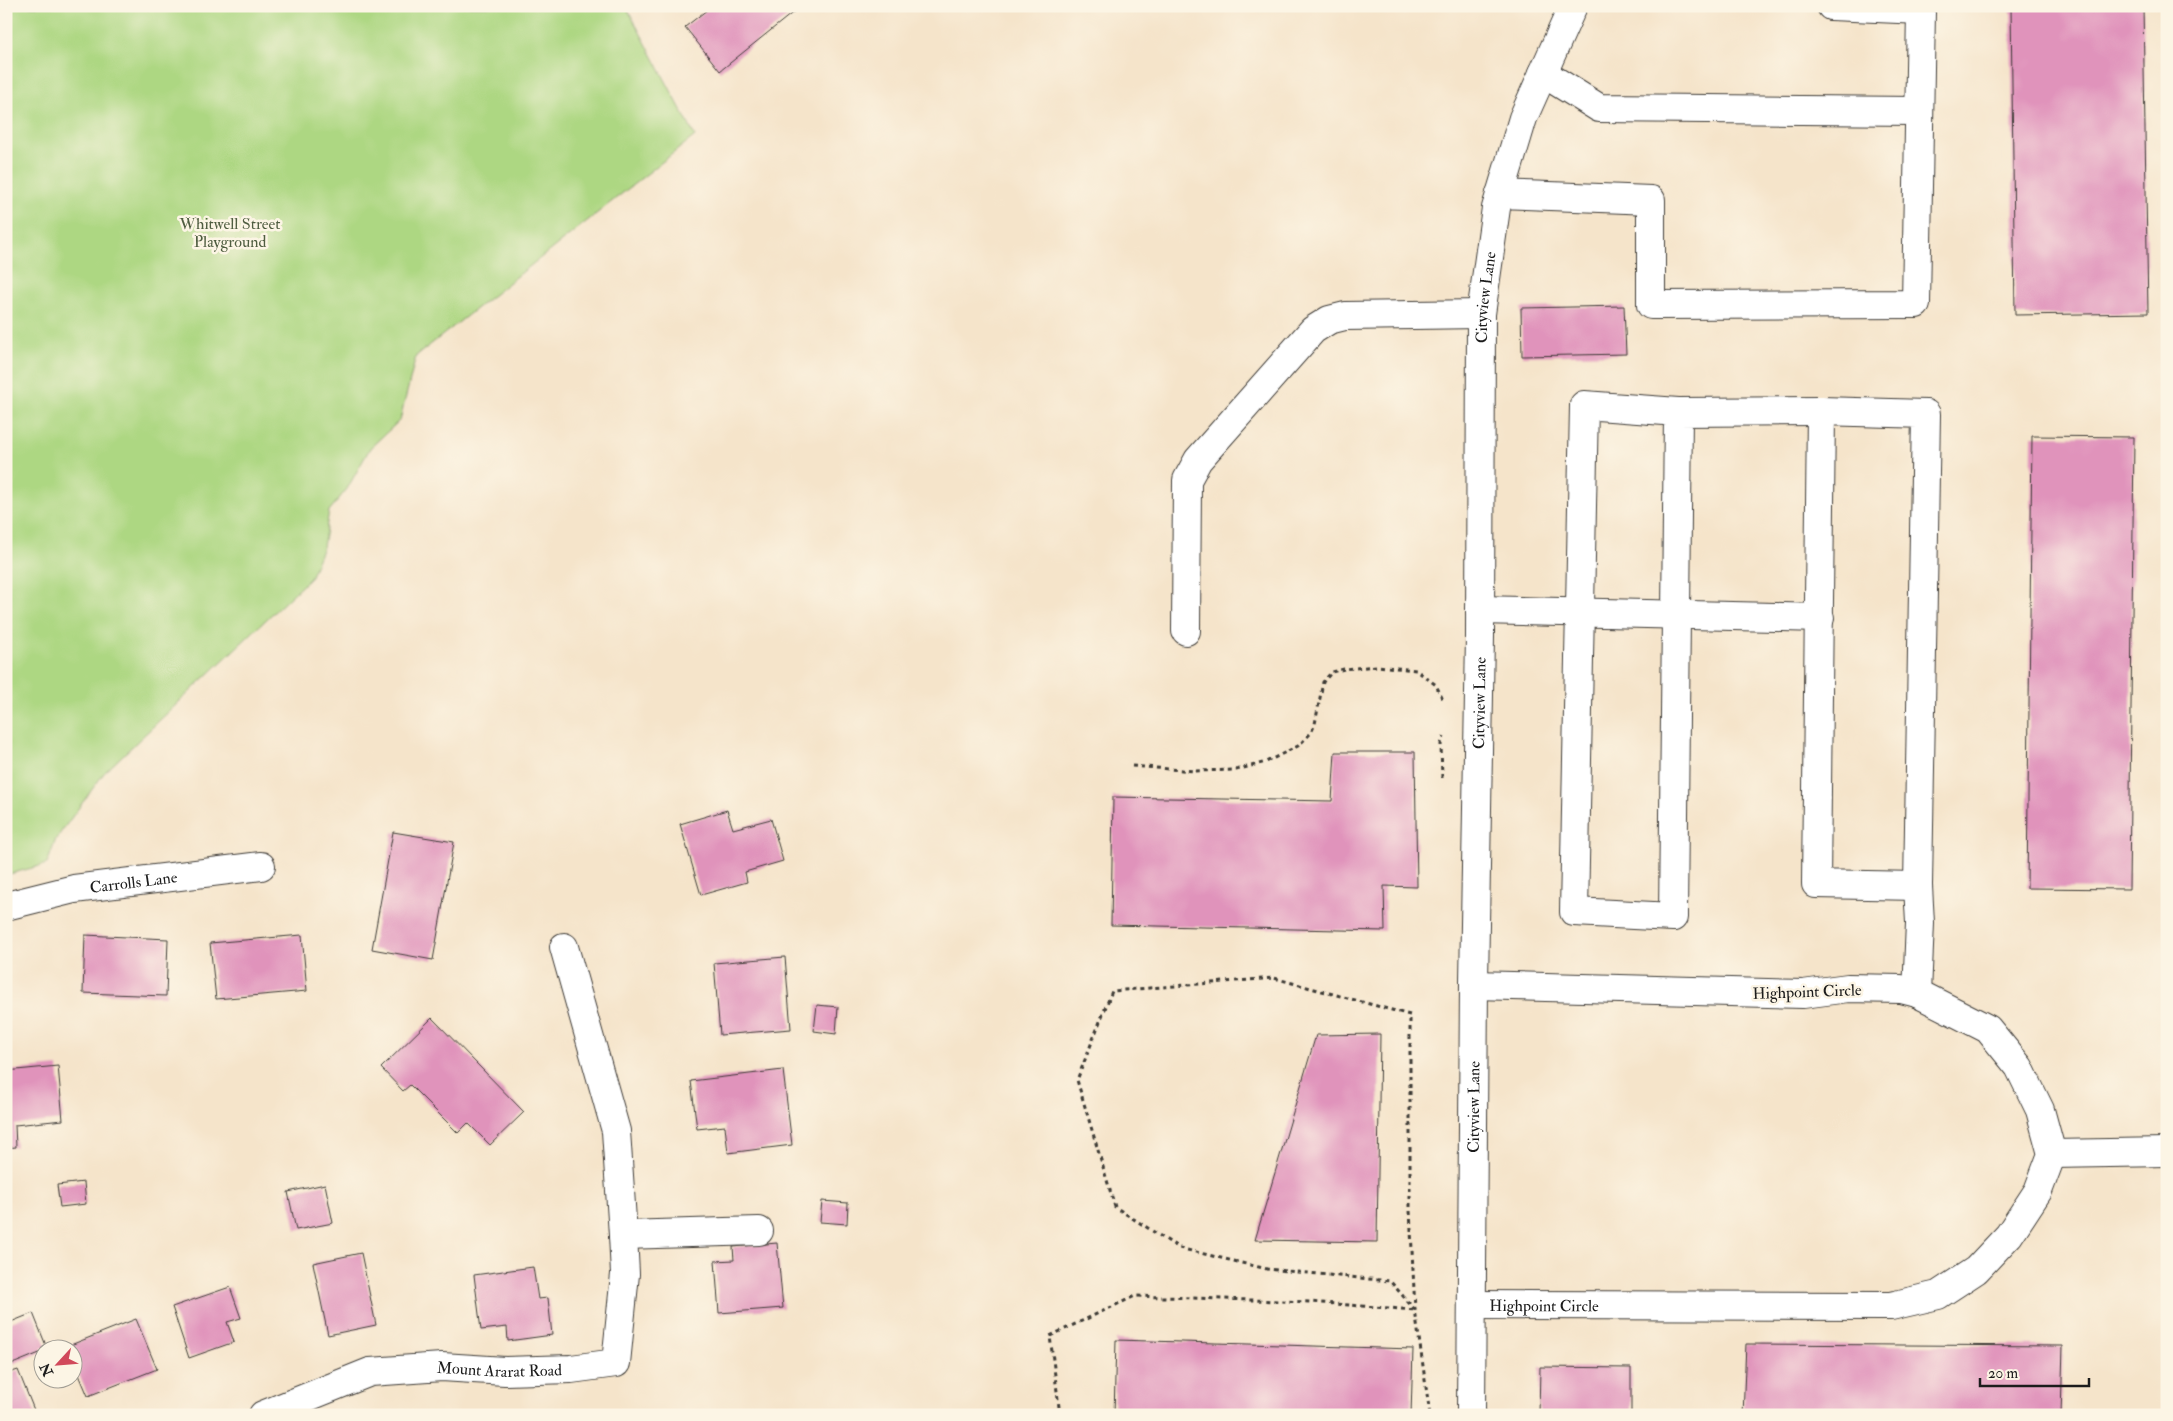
<svg xmlns="http://www.w3.org/2000/svg" width="2173" height="1421" viewBox="0 0 2173 1421" font-family="'IM FELL Double Pica',serif">
<style>
.green{fill:#add782;stroke:#647a4f}
.building{fill:#e093bb}
.lines{fill:none;stroke-linecap:round;stroke-linejoin:round}
.minor-casing{stroke:#3d3a36;stroke-width:30}
.path{stroke:#3d3a36;stroke-width:3;stroke-dasharray:4 4;stroke-linecap:butt}
.minor{stroke:#fff;stroke-width:28}
.labels{text-anchor:middle;stroke-width:5;stroke-linejoin:round;paint-order:stroke}
.park-label{font-size:16px;fill:#4f5d40;stroke:#fcf5e5}
.street-label{font-size:16px;fill:#1c1c1c;stroke:#fcf5e5}
</style>
<rect width="100%" height="100%" fill="#fcf5e5"/>
<filter id="ink" filterUnits="userSpaceOnUse"><feTurbulence type="fractalNoise" baseFrequency=".02" numOctaves="2"/><feDisplacementMap in="SourceGraphic" scale="10" xChannelSelector="R" yChannelSelector="G"/><feConvolveMatrix kernelMatrix="1 2 1 2 8 2 1 2 1" color-interpolation-filters="sRGB"/></filter>
<filter id="wash" filterUnits="userSpaceOnUse"><feTurbulence type="fractalNoise" baseFrequency=".0096" numOctaves="4" result="noise"/><feDisplacementMap in="SourceGraphic" scale="20" xChannelSelector="R" yChannelSelector="G"/><feGaussianBlur stdDeviation="1.12" result="paint"/><feColorMatrix in="noise" values="0 0 0 0 0 0 0 0 0 0 0 0 0 0 0 0 0 1.4 0 .05"/><feComposite in="paint" operator="in"/></filter>
<g filter="url(#wash)">
<rect width="100%" height="100%" fill="#f5e4ca"/>
<path class="green" d="M 6,6 L 626,6 L 695,136 L 416,356 L 400,420 L 370,448 L 347,489 L 329,511 L 323,547 L 310,578 L 104,773 L 56,839 L 47,864 L 6,875 Z"/>
<g id="blocks">
<path class="building" d="M 712,6 L 801,6 L 720,71 L 685,27 Z
M 2011,6 L 2143,6 L 2148,313 L 2015,315 Z
M 1624,306 L 1626,354 L 1522,356 L 1521,308 Z
M 2032,436 L 2134,437 L 2129,889 L 2027,888 Z
M 1335,752 L 1415,752 L 1417,887 L 1384,886 L 1385,931 L 1111,925 L 1113,797 L 1332,801 Z
M 727,810 L 733,829 L 771,819 L 783,861 L 745,872 L 747,882 L 701,895 L 680,824 Z
M 393,832 L 454,842 L 433,960 L 372,949 Z
M 85,935 L 168,939 L 166,996 L 83,993 Z
M 302,935 L 307,991 L 216,999 L 210,943 Z
M 785,957 L 791,1029 L 720,1035 L 714,963 Z
M 817,1005 L 838,1007 L 836,1034 L 814,1031 Z
M 432,1018 L 524,1112 L 490,1145 L 468,1123 L 458,1133 L 410,1085 L 403,1091 L 381,1068 Z
M 1380,1034 L 1377,1242 L 1255,1240 L 1316,1035 Z
M 58,1066 L 63,1120 L 15,1125 L 16,1147 L 6,1148 L 6,1071 Z
M 783,1070 L 792,1145 L 728,1153 L 725,1126 L 697,1129 L 691,1081 Z
M 84,1182 L 86,1204 L 60,1207 L 57,1185 Z
M 325,1184 L 333,1223 L 296,1230 L 288,1192 Z
M 822,1201 L 848,1203 L 847,1224 L 820,1222 Z
M 777,1243 L 783,1308 L 719,1313 L 715,1261 L 734,1260 L 733,1247 Z
M 361,1253 L 376,1325 L 328,1335 L 313,1263 Z
M 533,1267 L 538,1299 L 548,1298 L 552,1335 L 508,1341 L 507,1327 L 481,1330 L 474,1275 Z
M 230,1287 L 241,1318 L 227,1322 L 234,1342 L 189,1358 L 172,1307 Z
M 33,1313 L 47,1348 L 42,1348 L 42,1352 L 10,1365 L 6,1354 L 6,1324 Z
M 136,1319 L 157,1369 L 88,1396 L 72,1358 L 72,1348 L 68,1348 L 68,1346 Z
M 1116,1340 L 1413,1349 L 1411,1415 L 1114,1415 Z
M 1746,1344 L 2063,1346 L 2061,1415 L 1743,1415 Z
M 1540,1367 L 1631,1368 L 1631,1415 L 1539,1415 Z
M 18,1370 L 36,1415 L 6,1415 L 6,1374 Z"/>
</g>
</g>
<g filter="url(#ink)">
<use href="#blocks" fill-opacity="0" stroke="#3d3a36" stroke-width="1"/>
<g class="lines">
<defs>
<g id="minor">
<path d="M 1831,6 L 1921,10 L 1921,6"/>
<path d="M 1543,73 L 1599,108 L 1918,111"/>
<path d="M 1500,194 L 1651,200 L 1651,305 L 1916,304 L 1921,10"/>
<path d="M 1821,411 L 1926,414 L 1918,886 L 1816,884 Z"/>
<path d="M 1678,412 L 1584,405 L 1574,912 L 1673,917 L 1678,412 L 1821,411"/>
<path d="M 1480,610 L 1820,618"/>
<path d="M 1186,631 L 1187,480 L 1198,460 L 1313,330 L 1329,320 L 1345,316 L 1481,314"/>
<path id="s1" d="M 6,906 L 74,889 L 261,866"/>
<path d="M 564,947 L 616,1131 L 623,1235 L 759,1231"/>
<path d="M 1917,993 L 1920,923 L 1918,886"/>
<path d="M 2052,1154 L 2167,1152"/>
<path id="s2" d="M 1473,1305 L 1891,1306 L 1938,1295 L 1976,1270 L 2009,1235 L 2038,1191 L 2052,1154 L 2040,1110 L 2019,1067 L 1988,1029 L 1917,993 L 1901,989 L 1848,988 L 1803,994 L 1474,985"/>
<path id="s3" d="M 263,1415 L 370,1372 L 442,1367 L 505,1371 L 571,1369 L 616,1363 L 625,1274 L 623,1235"/>
<path id="s4" d="M 1471,1415 L 1474,982 L 1480,636 L 1481,314 L 1496,208 L 1523,118 L 1573,6"/>
</g>
</defs>
<use href="#minor" class="minor-casing"/>
<path class="path" d="M 1132,766 L 1194,771 L 1236,770 L 1266,762 L 1298,746 L 1311,733 L 1315,724 L 1323,682 L 1332,672 L 1344,669 L 1377,666 L 1416,670 L 1436,685 L 1444,702
M 1442,778 L 1441,744 L 1444,737
M 1415,1310 L 1390,1281 L 1267,1269 L 1179,1248 L 1115,1207 L 1077,1080 L 1112,991 L 1274,978 L 1410,1015 L 1410,1210 L 1415,1310 L 1430,1415
M 1060,1415 L 1050,1336 L 1135,1296 L 1309,1302 L 1415,1310"/>
<use href="#minor" class="minor"/>
</g>
</g>
<g class="labels">
<g class="park-label">
<text x="230" y="229">Whitwell Street<tspan x="230" dy="18">Playground</tspan></text>
</g>
<g class="street-label">
<text dy="6" stroke="none"><textPath href="#s4" startOffset="1118">Cityview Lane</textPath></text>
<text dy="6" stroke="none"><textPath href="#s4" startOffset="712">Cityview Lane</textPath></text>
<text dy="6" stroke="none"><textPath href="#s1" startOffset="130">Carrolls Lane</textPath></text>
<text transform="translate(1807 991) rotate(-2)" y="6">Highpoint Circle</text>
<text dy="6" stroke="none"><textPath href="#s4" startOffset="308">Cityview Lane</textPath></text>
<text dy="6" stroke="none"><textPath href="#s2" startOffset="71">Highpoint Circle</textPath></text>
<text dy="6" stroke="none"><textPath href="#s3" startOffset="245">Mount Ararat Road</textPath></text>
</g>
</g>
<rect width="2173" height="1421" fill="none" stroke="#fcf5e5" stroke-width="25"/>
<g transform="translate(58 1364) rotate(244)"><circle r="24" fill="#fcf5e5" stroke="#a29e95"/>
<path d="M0-4L9 19L0 12L-9 19Z" fill="#d1495b"/>
<text y="-8" font-size="14" font-weight="bold" text-anchor="middle" fill="#1c1c1c">N</text>
</g>
<path d="M1980 1378v8h109v-8" fill="none" stroke="#1c1c1c" stroke-width="2.5"/>
<text x="1988" y="1378" font-size="15" fill="#1c1c1c" stroke="#fcf5e5" stroke-width="4" paint-order="stroke">20 m</text>
</svg>
